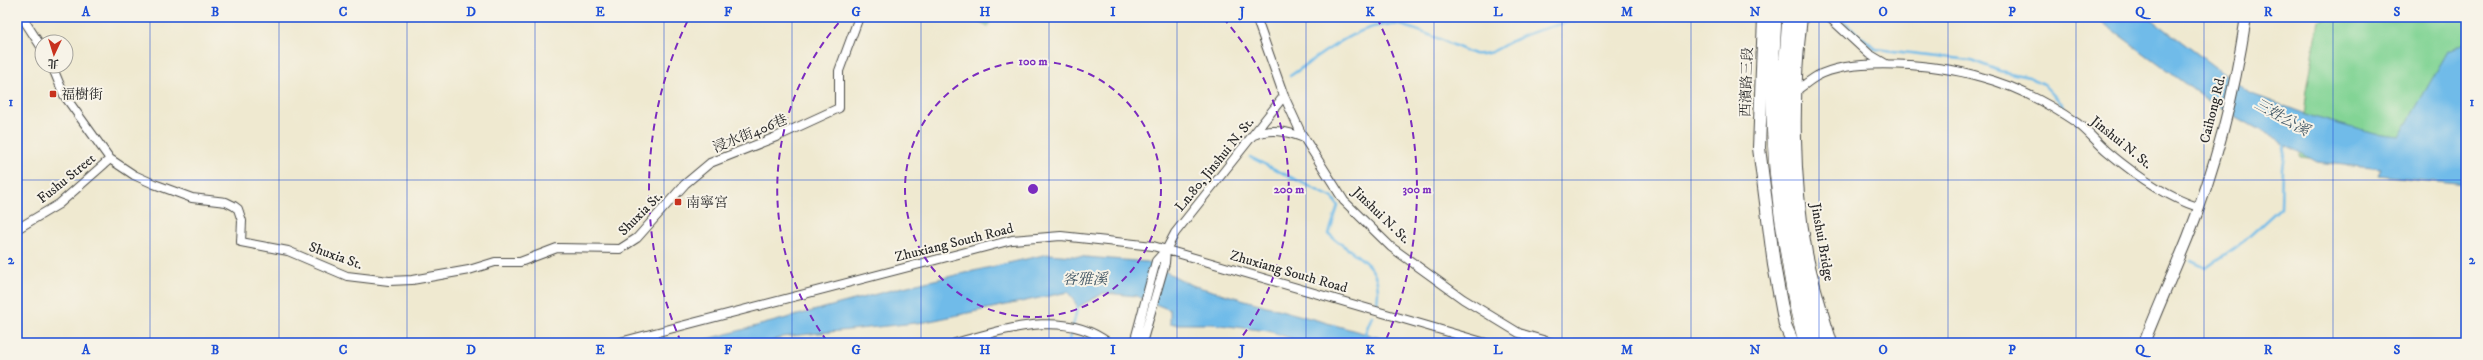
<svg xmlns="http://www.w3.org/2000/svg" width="2483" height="360" viewBox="0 0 2483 360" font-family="'IM FELL DW Pica','Noto Serif TC',serif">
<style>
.green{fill:#83d495;stroke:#578060}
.water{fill:#70bbe9;stroke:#4e738a}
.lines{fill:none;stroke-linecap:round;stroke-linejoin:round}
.stream{stroke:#70bbe9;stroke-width:2.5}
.minor-casing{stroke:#484844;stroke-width:10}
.tertiary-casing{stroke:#484844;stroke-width:12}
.primary-casing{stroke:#484844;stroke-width:14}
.trunk-casing{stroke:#484844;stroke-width:14}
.minor{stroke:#fff;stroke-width:8}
.tertiary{stroke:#fff;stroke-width:10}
.primary{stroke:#fff;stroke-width:12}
.trunk{stroke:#fff;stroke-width:13}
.grid{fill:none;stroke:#1d4ed8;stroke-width:1;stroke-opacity:0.55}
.ring{fill:none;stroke:#7b2cbf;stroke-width:2;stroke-dasharray:7 5}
.poi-dot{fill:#c8321e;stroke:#f7f3e8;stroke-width:1.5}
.labels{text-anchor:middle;stroke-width:4;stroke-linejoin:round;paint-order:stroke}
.street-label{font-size:14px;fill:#2b2b2b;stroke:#f7f3e8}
.poi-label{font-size:14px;fill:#2b2b2b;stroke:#f7f3e8;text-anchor:start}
.water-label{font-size:15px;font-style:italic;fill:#405664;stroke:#f7f3e8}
.centre{fill:#7b2cbf;stroke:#f7f3e8;stroke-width:2}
.ring-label{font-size:12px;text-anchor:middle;font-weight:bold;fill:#7b2cbf;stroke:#f7f3e8;stroke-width:4;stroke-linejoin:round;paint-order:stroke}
.neatline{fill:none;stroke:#1d4ed8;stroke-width:1.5}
.grid-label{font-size:13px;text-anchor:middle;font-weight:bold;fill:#1d4ed8}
</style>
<rect width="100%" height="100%" fill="#f7f3e8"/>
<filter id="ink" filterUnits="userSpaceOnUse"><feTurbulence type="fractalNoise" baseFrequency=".025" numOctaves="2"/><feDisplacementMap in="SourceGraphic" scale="8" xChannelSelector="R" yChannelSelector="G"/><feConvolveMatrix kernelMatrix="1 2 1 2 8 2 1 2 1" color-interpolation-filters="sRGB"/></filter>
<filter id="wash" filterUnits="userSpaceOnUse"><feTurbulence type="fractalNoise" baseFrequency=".012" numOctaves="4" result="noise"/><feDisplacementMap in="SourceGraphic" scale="16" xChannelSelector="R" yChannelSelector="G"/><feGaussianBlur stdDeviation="0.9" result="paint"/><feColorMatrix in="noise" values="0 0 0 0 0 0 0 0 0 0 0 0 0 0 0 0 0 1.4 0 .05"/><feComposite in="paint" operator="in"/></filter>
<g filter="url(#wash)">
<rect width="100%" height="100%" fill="#efe9d0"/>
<path class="green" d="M 974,17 L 993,17 L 988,27 L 973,19 Z
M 2332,17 L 2466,17 L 2466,175 L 2299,157 L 2307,90 L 2319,21 Z"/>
<path class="water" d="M 2095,17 L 2149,17 L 2249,93 L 2314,117 L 2374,134 L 2399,137 L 2448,51 L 2466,43 L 2466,184 L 2378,175 L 2381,169 L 2316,162 L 2207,100 Z
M 1048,254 L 1148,262 L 1191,285 L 1399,343 L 1306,343 L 1268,331 L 1212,324 L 1170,324 L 1170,310 L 1136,296 L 1104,293 L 1078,307 L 1068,292 L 925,322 L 782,337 L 769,343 L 693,343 L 899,288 Z"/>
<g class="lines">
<path class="stream" d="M 1839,17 L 1876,49 L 1971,60 L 2000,71 L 2029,77 L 2043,84 L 2064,106
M 1290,76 C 1321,56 1359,20 1399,25 C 1417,28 1455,46 1474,54 C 1493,56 1500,46 1516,39 C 1539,28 1566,23 1590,17
M 1250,157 L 1333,198 L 1338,206 L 1329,234 C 1354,258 1384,261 1377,303
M 2191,261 L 2206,268 L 2244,241 L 2281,207 L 2282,169 L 2286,141
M 1364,336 L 1372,316
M 1069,343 L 1078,305"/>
</g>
</g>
<g filter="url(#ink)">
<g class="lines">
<defs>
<path id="minor" d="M 22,17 L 42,48
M 1256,17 L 1284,96 L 1301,133 L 1344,201 L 1391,247 L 1463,299 L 1519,333 L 1553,343
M 1829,17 L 1869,54 L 1886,64
M 52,66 L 64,95 L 110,159 L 134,175 L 154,184 L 192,198 L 226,202 L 234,206 L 238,209 L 242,221 L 241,242 L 288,251 L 347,276 L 389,281 L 412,280 L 469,270 L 495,262 L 520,262 L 557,248 L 620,249 L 637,238 L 685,184 L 710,163 L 776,137 L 839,108 L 839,71 L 859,17
M 1797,90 C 1803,86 1810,80 1817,76 C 1854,56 1941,65 1981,77 C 2015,86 2048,103 2077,123 C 2088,131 2097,143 2108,152 C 2133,173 2166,197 2198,207
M 1254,135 C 1271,128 1287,131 1304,138
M 17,229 L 59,204 L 110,159
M 616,343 L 1012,240 L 1061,236 L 1153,246 L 1486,343
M 955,343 C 1004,330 1064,308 1109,343
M 1134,343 L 1156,261 L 1166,250 L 1175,233 L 1284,96
M 1142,343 L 1165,263 L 1166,250"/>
<path id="tertiary" d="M 2144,343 C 2158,307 2174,272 2188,237 C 2216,167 2235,91 2246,17"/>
<path id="primary" d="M 1764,17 L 1759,148 L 1774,265 L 1785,325 L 1793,343
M 1801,17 C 1792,92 1792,178 1806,253 C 1812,283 1822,314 1831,343"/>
<path id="trunk" d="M 1775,17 C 1769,99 1773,173 1787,254 C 1792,284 1796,314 1806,343
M 1789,17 C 1786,60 1782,105 1784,148 C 1788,213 1799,281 1819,343"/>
</defs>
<use href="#minor" class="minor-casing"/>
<use href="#tertiary" class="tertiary-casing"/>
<use href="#primary" class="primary-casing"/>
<use href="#trunk" class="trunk-casing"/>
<use href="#minor" class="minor"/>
<use href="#tertiary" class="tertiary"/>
<use href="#primary" class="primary"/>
<use href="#trunk" class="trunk"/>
</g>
</g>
<path class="grid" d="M 150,17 L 150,343M 279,17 L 279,343M 407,17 L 407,343M 535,17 L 535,343M 664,17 L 664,343M 792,17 L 792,343M 921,17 L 921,343M 1049,17 L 1049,343M 1177,17 L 1177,343M 1306,17 L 1306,343M 1434,17 L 1434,343M 1562,17 L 1562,343M 1691,17 L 1691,343M 1819,17 L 1819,343M 1948,17 L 1948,343M 2076,17 L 2076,343M 2204,17 L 2204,343M 2333,17 L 2333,343M 17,180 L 2466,180"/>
<g class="ring">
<circle cx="1033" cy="189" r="128"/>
<path d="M827 341A256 256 0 0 1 843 18M1223 18A256 256 0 0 1 1239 341"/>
<path d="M681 342A384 384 0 0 1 689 18M1377 18A384 384 0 0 1 1385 342"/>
</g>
<g class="poi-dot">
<rect x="49" y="90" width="8" height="8" rx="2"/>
<rect x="674" y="198" width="8" height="8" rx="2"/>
</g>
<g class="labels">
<g class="street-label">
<text transform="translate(1746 82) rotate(-88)" y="5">西濱路三段</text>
<text transform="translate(2212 109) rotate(-76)" y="5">Caihong Rd.</text>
<text transform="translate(750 133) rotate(-22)" y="5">浸水街406巷</text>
<text transform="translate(2122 142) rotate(39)" y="5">Jinshui N. St.</text>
<text transform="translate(1214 164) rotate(-51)" y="5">Ln.80, Jinshui N. St.</text>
<text transform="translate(66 178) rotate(-39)" y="5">Fushu Street</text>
<text transform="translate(640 213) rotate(-45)" y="5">Shuxia St.</text>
<text transform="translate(1382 215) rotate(44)" y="5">Jinshui N. St.</text>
<text transform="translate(954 242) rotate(-14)" y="5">Zhuxiang South Road</text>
<text transform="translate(1823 242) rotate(80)" y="5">Jinshui Bridge</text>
<text transform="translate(336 255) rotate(20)" y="5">Shuxia St.</text>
<text transform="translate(1289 271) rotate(16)" y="5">Zhuxiang South Road</text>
</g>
<g class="poi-label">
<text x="61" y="99">福樹街</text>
<text x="686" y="207">南寧宮</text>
</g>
<g class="water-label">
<text transform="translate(2282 117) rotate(29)" y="5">三姓公溪</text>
<text x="1085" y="284">客雅溪</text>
</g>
</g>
<circle cx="1033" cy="189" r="6" class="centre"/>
<g class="ring-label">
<text x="1033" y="65">100 m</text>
<text x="1289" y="193">200 m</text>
<text x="1417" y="193">300 m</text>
</g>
<rect width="2483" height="360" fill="none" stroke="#f7f3e8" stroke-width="44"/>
<g transform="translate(54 54) rotate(184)"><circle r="19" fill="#f7f3e8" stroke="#a5a39c"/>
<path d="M0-3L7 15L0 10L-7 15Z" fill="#c8321e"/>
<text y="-6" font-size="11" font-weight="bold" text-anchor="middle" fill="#2b2b2b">北</text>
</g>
<rect x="22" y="22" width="2439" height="316" class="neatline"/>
<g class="grid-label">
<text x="86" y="16">A</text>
<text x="215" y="16">B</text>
<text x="343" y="16">C</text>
<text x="471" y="16">D</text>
<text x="600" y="16">E</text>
<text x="728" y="16">F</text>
<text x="856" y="16">G</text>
<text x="985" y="16">H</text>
<text x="1113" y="16">I</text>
<text x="1242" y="16">J</text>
<text x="1370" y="16">K</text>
<text x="1498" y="16">L</text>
<text x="1627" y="16">M</text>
<text x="1755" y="16">N</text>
<text x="1883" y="16">O</text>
<text x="2012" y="16">P</text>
<text x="2140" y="16">Q</text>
<text x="2268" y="16">R</text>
<text x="2397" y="16">S</text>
<text x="11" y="106">1</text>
<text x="2472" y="106">1</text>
<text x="11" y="264">2</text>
<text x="2472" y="264">2</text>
<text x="86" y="354">A</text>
<text x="215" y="354">B</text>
<text x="343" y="354">C</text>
<text x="471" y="354">D</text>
<text x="600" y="354">E</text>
<text x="728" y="354">F</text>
<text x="856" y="354">G</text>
<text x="985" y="354">H</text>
<text x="1113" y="354">I</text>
<text x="1242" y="354">J</text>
<text x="1370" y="354">K</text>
<text x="1498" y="354">L</text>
<text x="1627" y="354">M</text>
<text x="1755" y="354">N</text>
<text x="1883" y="354">O</text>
<text x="2012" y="354">P</text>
<text x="2140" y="354">Q</text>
<text x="2268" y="354">R</text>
<text x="2397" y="354">S</text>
</g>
</svg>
